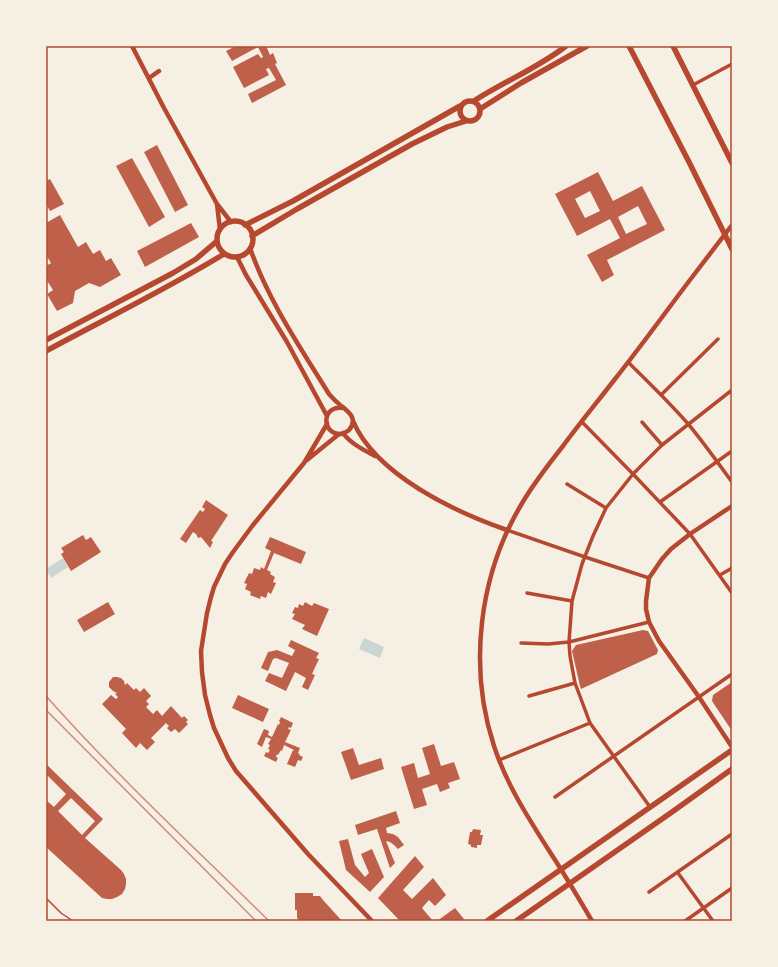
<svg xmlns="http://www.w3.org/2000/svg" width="778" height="967" viewBox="0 0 778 967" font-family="Cabin,sans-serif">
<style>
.water{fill:#c9d6d2}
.building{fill:#bf614a;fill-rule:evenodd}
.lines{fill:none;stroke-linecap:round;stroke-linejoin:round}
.service{stroke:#b5482f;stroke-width:1.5}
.minor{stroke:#b5482f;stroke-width:3.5}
.tertiary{stroke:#b5482f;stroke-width:4.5}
.primary{stroke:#b5482f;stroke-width:5.5}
.rail{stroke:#cf8b77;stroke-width:1.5}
.neatline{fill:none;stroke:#b5482f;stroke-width:1.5}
</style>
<rect width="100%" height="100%" fill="#f6efe4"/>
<path class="water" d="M 63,558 L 68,567 L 51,578 L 46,569 Z
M 364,638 L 384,647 L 380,658 L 359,649 Z"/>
<path class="building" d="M 236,46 L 266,46 L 270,55 L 273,53 L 277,63 L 275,64 L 286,85 L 252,103 L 248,94 L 276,80 L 269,68 L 266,69 L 269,75 L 244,88 L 233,67 L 258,54 L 261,58 L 263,57 L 258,47 L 232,61 L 226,51 Z
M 157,145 L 188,205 L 175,212 L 144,152 Z
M 132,158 L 165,217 L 149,227 L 116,166 Z
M 598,172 L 613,201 L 642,186 L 665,230 L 607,260 L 614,275 L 602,282 L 587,255 L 620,238 L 610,219 L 577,236 L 555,194 ZM 590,191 L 600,211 L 585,218 L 575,199 ZM 638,206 L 647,224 L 626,234 L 618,217 Z
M 50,179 L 64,204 L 50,211 L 46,204 L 46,181 Z
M 60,215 L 78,247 L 86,242 L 93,254 L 100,250 L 106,261 L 111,258 L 121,275 L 100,287 L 89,283 L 75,291 L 73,303 L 57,311 L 47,294 L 53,290 L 46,279 L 46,266 L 51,263 L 46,255 L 46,223 Z
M 191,223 L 199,237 L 145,267 L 137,251 Z
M 206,500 L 228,515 L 211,541 L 213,542 L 210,548 L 201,537 L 198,538 L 196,534 L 193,532 L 186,543 L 180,539 L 200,510 L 203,512 L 205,509 L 202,507 Z
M 83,535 L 86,540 L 91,537 L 101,552 L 71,571 L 61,554 L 64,552 L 61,548 Z
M 270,537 L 306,552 L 301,564 L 274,553 L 267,570 L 271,572 L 270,574 L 275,577 L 273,582 L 276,583 L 271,594 L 268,592 L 266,598 L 261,596 L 260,599 L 250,595 L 251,592 L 245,589 L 247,584 L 244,583 L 249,573 L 252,574 L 254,568 L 260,570 L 261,567 L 264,569 L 271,551 L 265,548 Z
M 108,602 L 115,614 L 84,632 L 77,620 Z
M 305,602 L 312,606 L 314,603 L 329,609 L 317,636 L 302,629 L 305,625 L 292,619 L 295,614 L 292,613 L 295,607 L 298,608 L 299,604 L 303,606 Z
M 643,630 L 648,631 L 658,650 L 657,654 L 581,689 L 580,686 L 572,651 L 576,645 Z
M 291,640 L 319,653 L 316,658 L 319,659 L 312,674 L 315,675 L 308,690 L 302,687 L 306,678 L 295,672 L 286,691 L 265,681 L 269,673 L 282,678 L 289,663 L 276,658 L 273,659 L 268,671 L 261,668 L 268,652 L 277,650 L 292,656 L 295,650 L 288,646 Z
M 113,677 L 117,677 L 121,678 L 124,681 L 125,685 L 127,683 L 134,690 L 136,688 L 140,692 L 144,688 L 151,696 L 146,701 L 149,704 L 146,707 L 153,714 L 157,710 L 162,716 L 171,706 L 182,718 L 184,716 L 188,720 L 186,722 L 188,724 L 179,733 L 175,729 L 171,732 L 167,728 L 169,726 L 166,723 L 151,738 L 155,742 L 147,750 L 140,743 L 136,748 L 122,733 L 126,729 L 102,704 L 111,695 L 116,699 L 118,697 L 115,694 L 117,693 L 113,691 L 109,687 L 109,682 Z
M 732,682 L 732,729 L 730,728 L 712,701 L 713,695 Z
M 238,695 L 269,709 L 263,722 L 232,708 Z
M 281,717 L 293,723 L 291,728 L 289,727 L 288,729 L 291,730 L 285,742 L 300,748 L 298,753 L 300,754 L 299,755 L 303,757 L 301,761 L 298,760 L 295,767 L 287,764 L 293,750 L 294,751 L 294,750 L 284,745 L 282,751 L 281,750 L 278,755 L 277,754 L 276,757 L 278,758 L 276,762 L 264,756 L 266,752 L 268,753 L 270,750 L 268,749 L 270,745 L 268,744 L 271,739 L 266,737 L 262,747 L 257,744 L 264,729 L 269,731 L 268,735 L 272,737 L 278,724 L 279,725 L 280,722 L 279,721 Z
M 434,744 L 441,766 L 454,762 L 460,779 L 448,783 L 450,788 L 440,792 L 437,784 L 422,789 L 427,805 L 414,809 L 401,767 L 414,763 L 418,778 L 430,774 L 422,748 Z
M 353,748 L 359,765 L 381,758 L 384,769 L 351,780 L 341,752 Z
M 46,764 L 103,819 L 85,838 L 121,870 L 124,874 L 126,879 L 126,884 L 125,889 L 122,894 L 117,897 L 112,899 L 107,899 L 102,898 L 46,847 L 46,800 L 54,807 L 66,794 L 46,774 ZM 71,798 L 95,821 L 82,835 L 58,811 Z
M 396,811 L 400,823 L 386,828 L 387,833 L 393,834 L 398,837 L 404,845 L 398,849 L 394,845 L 390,842 L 386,841 L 392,856 L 395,863 L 390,868 L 377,829 L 358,835 L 355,825 Z
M 473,829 L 481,830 L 480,835 L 483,835 L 481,845 L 477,845 L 477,848 L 471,847 L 471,845 L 468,844 L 470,832 L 472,832 Z
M 348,839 L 355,865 L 365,877 L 369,873 L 361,854 L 372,849 L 384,877 L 370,892 L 346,870 L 339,841 Z
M 415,856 L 424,867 L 403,890 L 412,899 L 433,878 L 446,895 L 435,906 L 429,900 L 422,908 L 433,921 L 400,921 L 378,898 Z
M 295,893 L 313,893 L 313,896 L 320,896 L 323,900 L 342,921 L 300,921 L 297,918 L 297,910 L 295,910 Z
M 455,908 L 464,919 L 461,921 L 437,921 Z"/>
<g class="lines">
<path class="service" d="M 46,898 L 61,913 L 73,921"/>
<path class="minor" d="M 693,85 L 732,64
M 628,362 C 649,383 670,403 689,425 C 704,443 718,463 732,482
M 661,395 L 718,339
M 582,422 L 633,474 L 690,534 L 732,593
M 642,422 L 662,445
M 567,484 L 606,508
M 660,502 L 732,451
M 507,530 L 585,557 L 649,578
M 720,575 L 732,568
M 527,593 L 572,601
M 521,643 L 548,644 L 569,642 L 649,622
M 529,696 L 575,683
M 499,760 L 590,723
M 555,797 L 732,674
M 650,807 L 590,723 L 575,683 L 570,656 L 569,642 L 572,601 L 582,564 L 593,536 L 606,508 L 633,474 L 662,445 L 732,390
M 678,873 L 713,921
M 649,892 L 732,834
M 685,921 L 732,888"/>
<path class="tertiary" d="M 132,46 L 164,108 L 217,204 L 231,222
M 149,78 L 159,71
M 217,204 L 220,230
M 250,248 C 268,300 300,347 329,394 C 332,397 334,400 338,403 C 345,410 360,417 349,430 C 347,432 344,433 341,434 C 321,435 321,404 344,408
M 237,257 L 246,275 L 287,342 L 327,416
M 353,421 C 376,475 455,512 507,530
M 327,424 L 304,463 L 253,525 L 233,552 L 225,564 L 214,587 L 211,597 L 207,613 L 201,651 L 202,672 L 205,695 L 210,715 L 214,728 L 228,758 L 236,771 L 308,854 L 372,921
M 343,433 C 351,444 364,450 375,456
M 307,460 L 339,434
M 732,506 L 690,534 L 671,549 L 662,559 L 649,578 L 646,601 L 646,609 L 649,622 L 659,641 L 699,697 L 732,747
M 592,921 C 578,897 563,872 548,849 C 527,816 506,783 494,746 C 468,667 479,576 521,505 C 533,484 548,465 563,446 C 580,423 598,401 615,379 C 642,345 667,310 693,276 C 706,259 719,242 732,225"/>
<path class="primary" d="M 629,46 L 689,162 L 732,249
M 673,46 L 732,163
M460 111a10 10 0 1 1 20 0a10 10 0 1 1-20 0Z
M 474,101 C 503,82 538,68 566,46
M 480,109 L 521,83 L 587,46
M217 239a18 18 0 1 1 36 0a18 18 0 1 1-36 0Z
M 245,225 L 293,201 L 460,106
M 252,236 L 297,209 L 412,144 L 447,127 L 466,121
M 46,340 L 173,273 L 196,259 L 217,241
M 46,351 C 105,319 167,289 224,254
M 487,921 L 732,750
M 516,921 L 672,812 L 732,769"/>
<path class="rail" d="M 46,696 C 116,775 194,847 269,921
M 46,710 L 256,921"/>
</g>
<rect width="778" height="967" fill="none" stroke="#f6efe4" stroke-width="94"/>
<rect x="47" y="47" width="684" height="873" class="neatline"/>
</svg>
